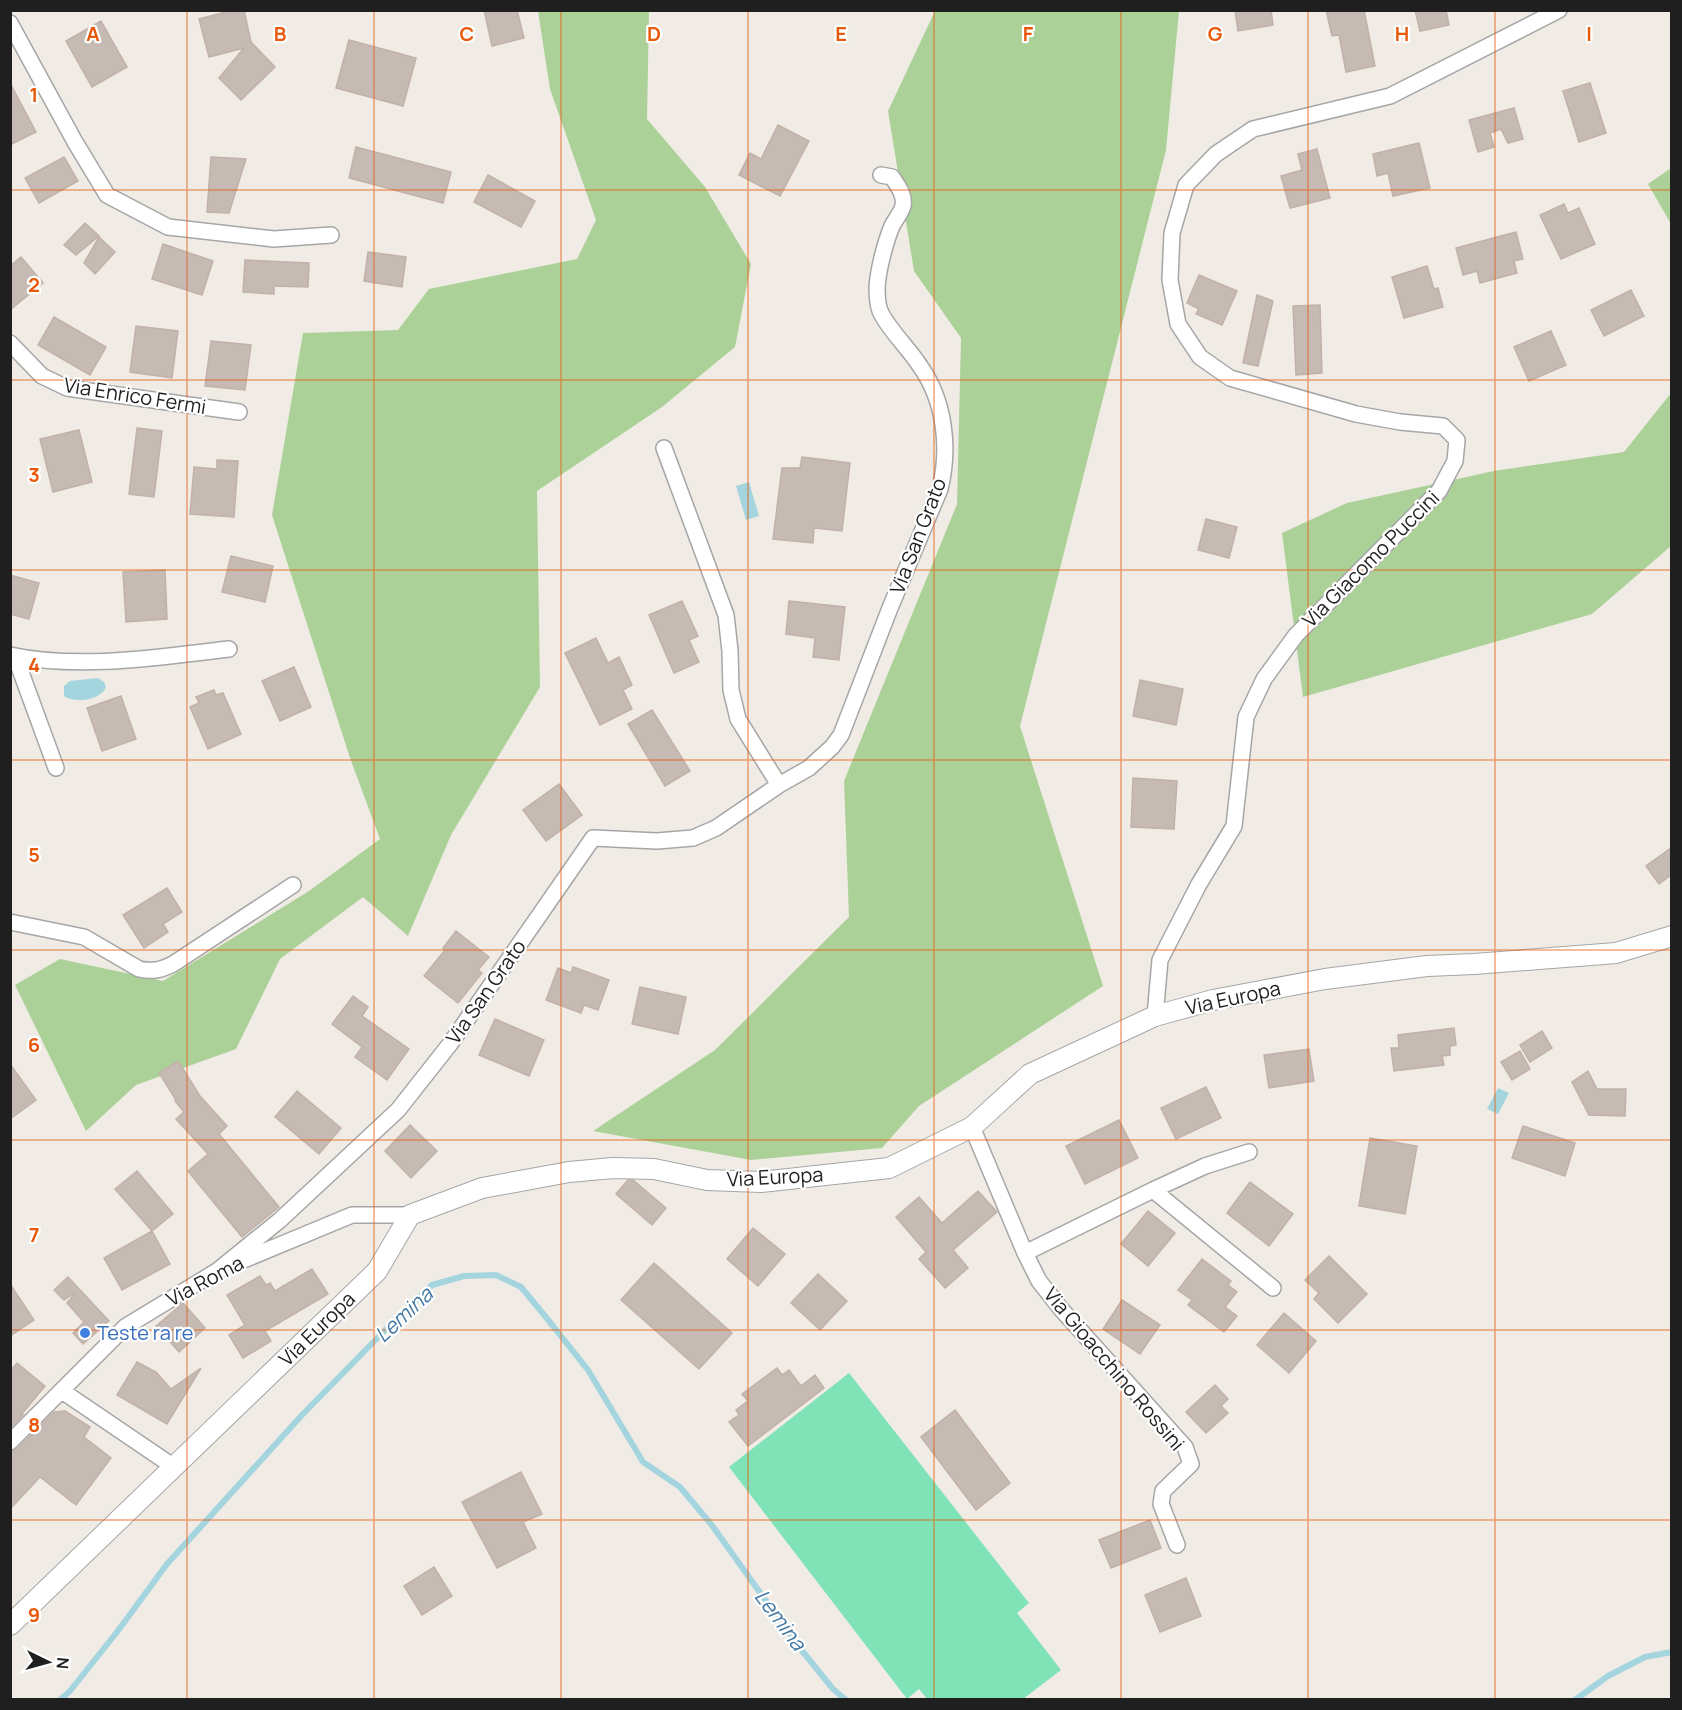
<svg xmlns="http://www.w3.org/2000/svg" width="1682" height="1710" viewBox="0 0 1682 1710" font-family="Manrope,sans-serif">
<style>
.forest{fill:#acd198}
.pitch{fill:#80e2b7}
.water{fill:#a4d5df}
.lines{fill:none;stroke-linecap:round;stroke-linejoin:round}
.stream{stroke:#a4d5df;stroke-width:6}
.building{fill:#c5bbb4;stroke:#c2b1a7;stroke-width:1.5}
.minor-casing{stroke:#a6a6a6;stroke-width:18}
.tertiary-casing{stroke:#a6a6a6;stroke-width:22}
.minor{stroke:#fff;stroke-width:15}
.tertiary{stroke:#fff;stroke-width:20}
.grid{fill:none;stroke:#e8590c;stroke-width:1.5;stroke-opacity:0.55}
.shop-dot{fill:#3f7fe0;stroke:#fff;stroke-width:2}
.labels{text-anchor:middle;stroke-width:4.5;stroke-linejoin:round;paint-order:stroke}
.street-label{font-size:20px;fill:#1f1f1f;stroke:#fff}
.shop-label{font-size:20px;fill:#366cbe;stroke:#fff;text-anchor:start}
.water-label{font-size:21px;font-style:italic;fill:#4278a3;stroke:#fff}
.grid-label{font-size:20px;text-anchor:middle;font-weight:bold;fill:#e8590c;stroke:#fff;stroke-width:4.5;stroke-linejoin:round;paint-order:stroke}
</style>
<rect width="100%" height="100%" fill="#f0ece5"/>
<path class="forest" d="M 538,11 L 649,11 L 647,119 L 705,187 L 751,264 L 735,347 L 662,407 L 537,491 L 540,687 L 451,835 L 408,936 L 363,897 L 280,959 L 236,1049 L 136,1085 L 86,1131 L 15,985 L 60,959 L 163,981 L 309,891 L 380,839 L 350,758 L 272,515 L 303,333 L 398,330 L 429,289 L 577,259 L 596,220 L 550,89 Z
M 935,11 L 1179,11 L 1166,150 L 1020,726 L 1103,986 L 919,1106 L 882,1148 L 751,1160 L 593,1131 L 715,1050 L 849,917 L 844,781 L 957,504 L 961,338 L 914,271 L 888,111 Z
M 1671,168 L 1671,224 L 1648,184 Z
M 1671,393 L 1671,546 L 1592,614 L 1303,697 L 1282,533 L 1347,503 L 1494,471 L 1624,452 Z"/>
<path class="pitch" d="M 849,1373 L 1029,1603 L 1017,1613 L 1061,1670 L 1023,1699 L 927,1699 L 919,1689 L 907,1699 L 729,1467 Z"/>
<path class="water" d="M 749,482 L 759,516 L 746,520 L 736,486 Z
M 98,678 L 104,682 L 106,687 C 102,700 74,704 64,696 L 64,686 L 70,681 Z
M 1498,1088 L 1509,1093 L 1498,1114 L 1487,1109 Z"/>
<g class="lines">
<path class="stream" d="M 60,1700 L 70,1691 L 117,1632 L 167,1564 L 302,1415 L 393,1322 L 432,1285 L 464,1276 L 496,1275 L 521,1287 L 545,1316 L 588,1370 L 643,1462 L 680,1487 L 711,1524 L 799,1647 L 833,1689 L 846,1700
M 1575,1700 L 1608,1676 L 1645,1657 L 1672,1652"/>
</g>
<path class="building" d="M 233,10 L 244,10 L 251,42 L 275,67 L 241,100 L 219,78 L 244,48 L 209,57 L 199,19 Z
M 484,10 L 517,10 L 524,38 L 492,46 Z
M 1235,10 L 1271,10 L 1273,25 L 1238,31 Z
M 1326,10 L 1364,10 L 1375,66 L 1346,72 L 1339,35 L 1332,36 Z
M 1415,10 L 1446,10 L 1449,25 L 1420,31 Z
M 101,21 L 127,67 L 92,87 L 66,41 Z
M 349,40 L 416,58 L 403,106 L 336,88 Z
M 10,83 L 36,132 L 10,145 Z
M 1590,83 L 1606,133 L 1579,142 L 1563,91 Z
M 1514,108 L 1523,139 L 1508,143 L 1501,129 L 1490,133 L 1494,147 L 1478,152 L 1469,120 Z
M 778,125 L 809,141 L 780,196 L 739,175 L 750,153 L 761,159 Z
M 1419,143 L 1430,188 L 1393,196 L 1388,173 L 1377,176 L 1373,154 Z
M 356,147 L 451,172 L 443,203 L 349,178 Z
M 1317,149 L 1330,198 L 1290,208 L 1281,176 L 1302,170 L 1298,154 Z
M 64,157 L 78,181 L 39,203 L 25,178 Z
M 211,157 L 246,159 L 229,213 L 207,212 Z
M 488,175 L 535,201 L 521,227 L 474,202 Z
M 1564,204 L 1568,213 L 1579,208 L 1595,244 L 1561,259 L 1540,215 Z
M 85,223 L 99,236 L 76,255 L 64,245 Z
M 1516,232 L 1523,259 L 1514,261 L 1517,273 L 1480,283 L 1477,271 L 1463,275 L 1456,248 Z
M 99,237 L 115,252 L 95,274 L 84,263 Z
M 163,244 L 213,261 L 202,295 L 152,279 Z
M 368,252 L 406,257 L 402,287 L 364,281 Z
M 21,257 L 43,283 L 10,310 L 10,266 Z
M 245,260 L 309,263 L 308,287 L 274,286 L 274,294 L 243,292 Z
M 1427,266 L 1434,289 L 1438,288 L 1443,307 L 1404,318 L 1392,277 Z
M 1199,275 L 1237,291 L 1222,325 L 1196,314 L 1199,309 L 1187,303 Z
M 1631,290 L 1644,316 L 1604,336 L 1591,310 Z
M 1257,295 L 1273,301 L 1258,366 L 1243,363 Z
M 1320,305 L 1322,373 L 1296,375 L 1293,306 Z
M 54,317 L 106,347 L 90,375 L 38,345 Z
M 136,326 L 178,331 L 172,378 L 130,372 Z
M 1551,331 L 1566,365 L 1529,381 L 1514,347 Z
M 211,341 L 251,345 L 245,390 L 205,386 Z
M 137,428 L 162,431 L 154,497 L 129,494 Z
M 79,430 L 92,482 L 53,492 L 40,439 Z
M 802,457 L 850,463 L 842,531 L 814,528 L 813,543 L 773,539 L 782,468 L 800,468 Z
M 217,460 L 238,461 L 234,517 L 190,514 L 194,467 L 217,469 Z
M 1206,519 L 1237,527 L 1229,558 L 1198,550 Z
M 231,556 L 273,566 L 265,602 L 222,592 Z
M 165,570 L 167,619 L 126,622 L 123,572 Z
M 10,575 L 39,583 L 29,619 L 10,614 Z
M 682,601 L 698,636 L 689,640 L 699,662 L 674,673 L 649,615 Z
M 789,601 L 845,607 L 839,660 L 813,657 L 815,638 L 786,634 Z
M 596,638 L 608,663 L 619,657 L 632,685 L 623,690 L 632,709 L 600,725 L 565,653 Z
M 294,667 L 311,707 L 280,721 L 262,681 Z
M 1140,680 L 1183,689 L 1176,725 L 1133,716 Z
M 214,690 L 216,695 L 223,693 L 241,734 L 208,749 L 190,707 L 199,703 L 196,697 Z
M 121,696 L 136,739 L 102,751 L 87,708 Z
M 652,710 L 690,771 L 665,786 L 628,724 Z
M 1133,778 L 1177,781 L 1174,829 L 1131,827 Z
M 559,784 L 582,815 L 546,841 L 523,810 Z
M 1671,848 L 1671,875 L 1659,884 L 1646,866 Z
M 167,888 L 182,912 L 163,924 L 168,932 L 144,948 L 123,915 Z
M 456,931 L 489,957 L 478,970 L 482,973 L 458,1003 L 424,976 L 445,950 L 443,948 Z
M 573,967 L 609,980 L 598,1010 L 584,1005 L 581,1013 L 546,1000 L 558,968 L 571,973 Z
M 640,987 L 686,997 L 678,1034 L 632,1024 Z
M 353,996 L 368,1007 L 362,1016 L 409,1049 L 387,1080 L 355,1057 L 362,1047 L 332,1024 Z
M 495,1019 L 544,1040 L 529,1076 L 479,1055 Z
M 1454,1028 L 1456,1045 L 1450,1046 L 1450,1055 L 1442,1056 L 1444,1065 L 1394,1071 L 1391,1048 L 1399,1048 L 1398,1035 Z
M 1542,1031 L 1552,1048 L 1530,1062 L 1520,1045 Z
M 1309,1049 L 1314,1081 L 1269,1088 L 1264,1055 Z
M 1520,1051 L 1530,1069 L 1512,1080 L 1501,1062 Z
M 178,1061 L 200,1096 L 227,1126 L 219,1134 L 279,1207 L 242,1237 L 188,1171 L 208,1154 L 176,1119 L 184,1112 L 175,1101 L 176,1100 L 159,1073 Z
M 10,1064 L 36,1100 L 10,1119 Z
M 1588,1071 L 1597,1089 L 1626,1089 L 1625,1116 L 1589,1115 L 1572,1082 Z
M 1206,1087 L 1221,1118 L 1176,1139 L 1161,1108 Z
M 297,1091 L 341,1128 L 319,1154 L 275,1117 Z
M 1119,1120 L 1138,1158 L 1085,1184 L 1066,1146 Z
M 410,1125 L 437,1151 L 411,1178 L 385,1151 Z
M 1523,1126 L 1575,1143 L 1565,1176 L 1512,1158 Z
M 1370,1138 L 1417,1146 L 1405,1214 L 1359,1206 Z
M 137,1171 L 173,1214 L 152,1231 L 115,1189 Z
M 628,1180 L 633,1180 L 666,1208 L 652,1225 L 616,1194 Z
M 1250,1182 L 1293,1214 L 1269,1246 L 1227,1213 Z
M 978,1191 L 997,1212 L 953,1250 L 968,1268 L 945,1288 L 919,1259 L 926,1252 L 896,1217 L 919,1197 L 942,1223 Z
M 1148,1211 L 1175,1233 L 1148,1266 L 1121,1244 Z
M 753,1228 L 785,1254 L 758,1286 L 727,1259 Z
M 152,1231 L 170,1264 L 122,1290 L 104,1258 Z
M 1329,1256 L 1367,1294 L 1338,1323 L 1314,1299 L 1319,1293 L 1305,1280 Z
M 1202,1259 L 1231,1281 L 1228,1285 L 1237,1292 L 1225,1307 L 1237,1316 L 1224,1332 L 1188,1305 L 1192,1300 L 1178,1290 Z
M 654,1263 L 732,1333 L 699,1369 L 621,1300 Z
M 312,1269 L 328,1294 L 265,1331 L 271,1341 L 243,1358 L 229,1335 L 245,1325 L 227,1295 L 260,1276 L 266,1285 L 270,1283 L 275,1291 Z
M 818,1274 L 847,1301 L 820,1330 L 791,1303 Z
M 68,1277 L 109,1321 L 83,1344 L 73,1333 L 84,1322 L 67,1303 L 76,1292 L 64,1300 L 54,1290 Z
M 10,1284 L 34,1320 L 10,1336 Z
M 1122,1300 L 1160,1325 L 1140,1354 L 1103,1329 Z
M 183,1303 L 205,1328 L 179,1352 L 156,1326 Z
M 1284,1313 L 1316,1341 L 1289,1373 L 1257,1345 Z
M 137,1362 L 156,1372 L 171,1389 L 201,1368 L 167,1424 L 117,1395 Z
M 17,1363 L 45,1386 L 21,1415 L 23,1415 L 10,1428 L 10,1371 Z
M 777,1368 L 782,1375 L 789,1370 L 801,1386 L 815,1375 L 824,1388 L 748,1446 L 729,1422 L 739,1415 L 736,1410 L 748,1401 L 742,1394 Z
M 1215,1385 L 1228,1399 L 1221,1406 L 1228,1413 L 1206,1433 L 1186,1412 Z
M 955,1410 L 1010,1483 L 976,1510 L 921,1437 Z
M 65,1411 L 90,1427 L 84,1437 L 111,1458 L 76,1505 L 40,1477 L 10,1509 L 10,1451 L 17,1449 L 54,1412 Z
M 521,1472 L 542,1514 L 523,1522 L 536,1548 L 497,1568 L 462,1502 Z
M 1150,1520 L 1161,1548 L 1111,1568 L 1099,1540 Z
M 434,1567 L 452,1596 L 422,1615 L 404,1586 Z
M 1186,1578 L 1201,1616 L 1160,1632 L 1145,1595 Z"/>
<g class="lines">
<defs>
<path id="minor" d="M 10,23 L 75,142 L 107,195 L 168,227 L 274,239 L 331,235
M 10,343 L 42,376 L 67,388 L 239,412
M 664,448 L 726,615 L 730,651 L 731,690 L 738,719 L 779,785
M 10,655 C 80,670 159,657 229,649
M 15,656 L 56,768
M 10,922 L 84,937 L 139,969 C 153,972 161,970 173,964 L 293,885
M 1155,1016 L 1160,960 L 1199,884 L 1234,826 L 1246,717 L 1264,679 L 1296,635 L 1439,491 L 1455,461 L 1457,440 L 1443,426 L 1400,422 L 1356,414 L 1230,378 L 1200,357 L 1178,324 L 1170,280 L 1172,233 L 1186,185 L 1216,154 L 1253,129 L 1390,96 L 1559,10
M 972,1127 L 1025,1253 L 1039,1281 L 1061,1309 L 1185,1447 L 1191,1464 L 1163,1491 L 1161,1504 L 1177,1545
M 1153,1190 L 1273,1288
M 1025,1253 L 1153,1190 L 1205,1166 L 1249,1152
M 217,1271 L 280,1220 L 398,1110 L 450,1044 L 593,838 L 657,841 L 693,838 L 716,828 L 779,785 L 809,768 L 832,747 L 841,735 L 890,608 L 940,489 C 950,448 945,401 920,366 C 909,349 892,333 882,315 C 878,309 877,296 877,288 C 878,270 885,243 892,226 C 895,220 901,213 903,206 C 905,195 898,186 892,177 L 881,175
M 62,1391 L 174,1467
M 10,1442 L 125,1327 L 217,1271 L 352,1215 L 410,1215"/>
<path id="tertiary" d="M 10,1625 L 377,1271 L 410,1215 L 482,1188 L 569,1172 L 613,1168 L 654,1169 L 707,1180 L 761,1182 L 889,1168 L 972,1127 L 1030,1074 L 1155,1016 L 1213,1000 L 1325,979 L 1427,966 L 1474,964 L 1616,953 L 1672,936"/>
</defs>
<use href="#minor" class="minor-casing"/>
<use href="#tertiary" class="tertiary-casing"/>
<use href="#minor" class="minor"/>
<use href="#tertiary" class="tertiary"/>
</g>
<path class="grid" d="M 187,10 L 187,1700M 374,10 L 374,1700M 561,10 L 561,1700M 748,10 L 748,1700M 934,10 L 934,1700M 1121,10 L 1121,1700M 1308,10 L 1308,1700M 1495,10 L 1495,1700M 10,190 L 1672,190M 10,380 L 1672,380M 10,570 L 1672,570M 10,760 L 1672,760M 10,950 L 1672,950M 10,1140 L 1672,1140M 10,1330 L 1672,1330M 10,1520 L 1672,1520"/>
<circle class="shop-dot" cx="85" cy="1333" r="6"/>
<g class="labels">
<g class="street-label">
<text transform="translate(135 396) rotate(9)" y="7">Via Enrico Fermi</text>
<text transform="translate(918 536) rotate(-69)" y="7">Via San Grato</text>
<text transform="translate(1371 559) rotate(-45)" y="7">Via Giacomo Puccini</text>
<text transform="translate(486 992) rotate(-55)" y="7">Via San Grato</text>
<text transform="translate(1233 998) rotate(-12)" y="7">Via Europa</text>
<text transform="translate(775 1177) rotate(-3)" y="7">Via Europa</text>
<text transform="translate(205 1281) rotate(-28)" y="7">Via Roma</text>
<text transform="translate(317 1329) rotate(-44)" y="7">Via Europa</text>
<text transform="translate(1114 1369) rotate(50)" y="7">Via Gioacchino Rossini</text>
</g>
<g class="shop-label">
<text x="97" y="1340">Teste ra re</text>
</g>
<g class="water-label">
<text transform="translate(404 1315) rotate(-43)" y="7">Lemina</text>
<text transform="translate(780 1620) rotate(53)" y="7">Lemina</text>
</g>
</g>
<g class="grid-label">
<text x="93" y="41">A</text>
<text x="280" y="41">B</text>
<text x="467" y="41">C</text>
<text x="654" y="41">D</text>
<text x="841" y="41">E</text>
<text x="1028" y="41">F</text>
<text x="1215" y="41">G</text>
<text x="1402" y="41">H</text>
<text x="1589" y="41">I</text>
<text x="34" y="102">1</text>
<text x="34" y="292">2</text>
<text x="34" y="482">3</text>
<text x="34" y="672">4</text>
<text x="34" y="862">5</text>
<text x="34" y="1052">6</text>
<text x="34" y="1242">7</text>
<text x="34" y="1432">8</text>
<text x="34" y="1622">9</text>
</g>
<rect width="1682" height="1710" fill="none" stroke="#1f1f1f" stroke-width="24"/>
<g transform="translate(48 1662) rotate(95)" stroke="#ffffff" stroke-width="4.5" paint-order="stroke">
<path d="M0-4.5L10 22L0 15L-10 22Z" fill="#1f1f1f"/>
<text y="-9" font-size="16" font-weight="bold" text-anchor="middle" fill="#1f1f1f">N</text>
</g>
</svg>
